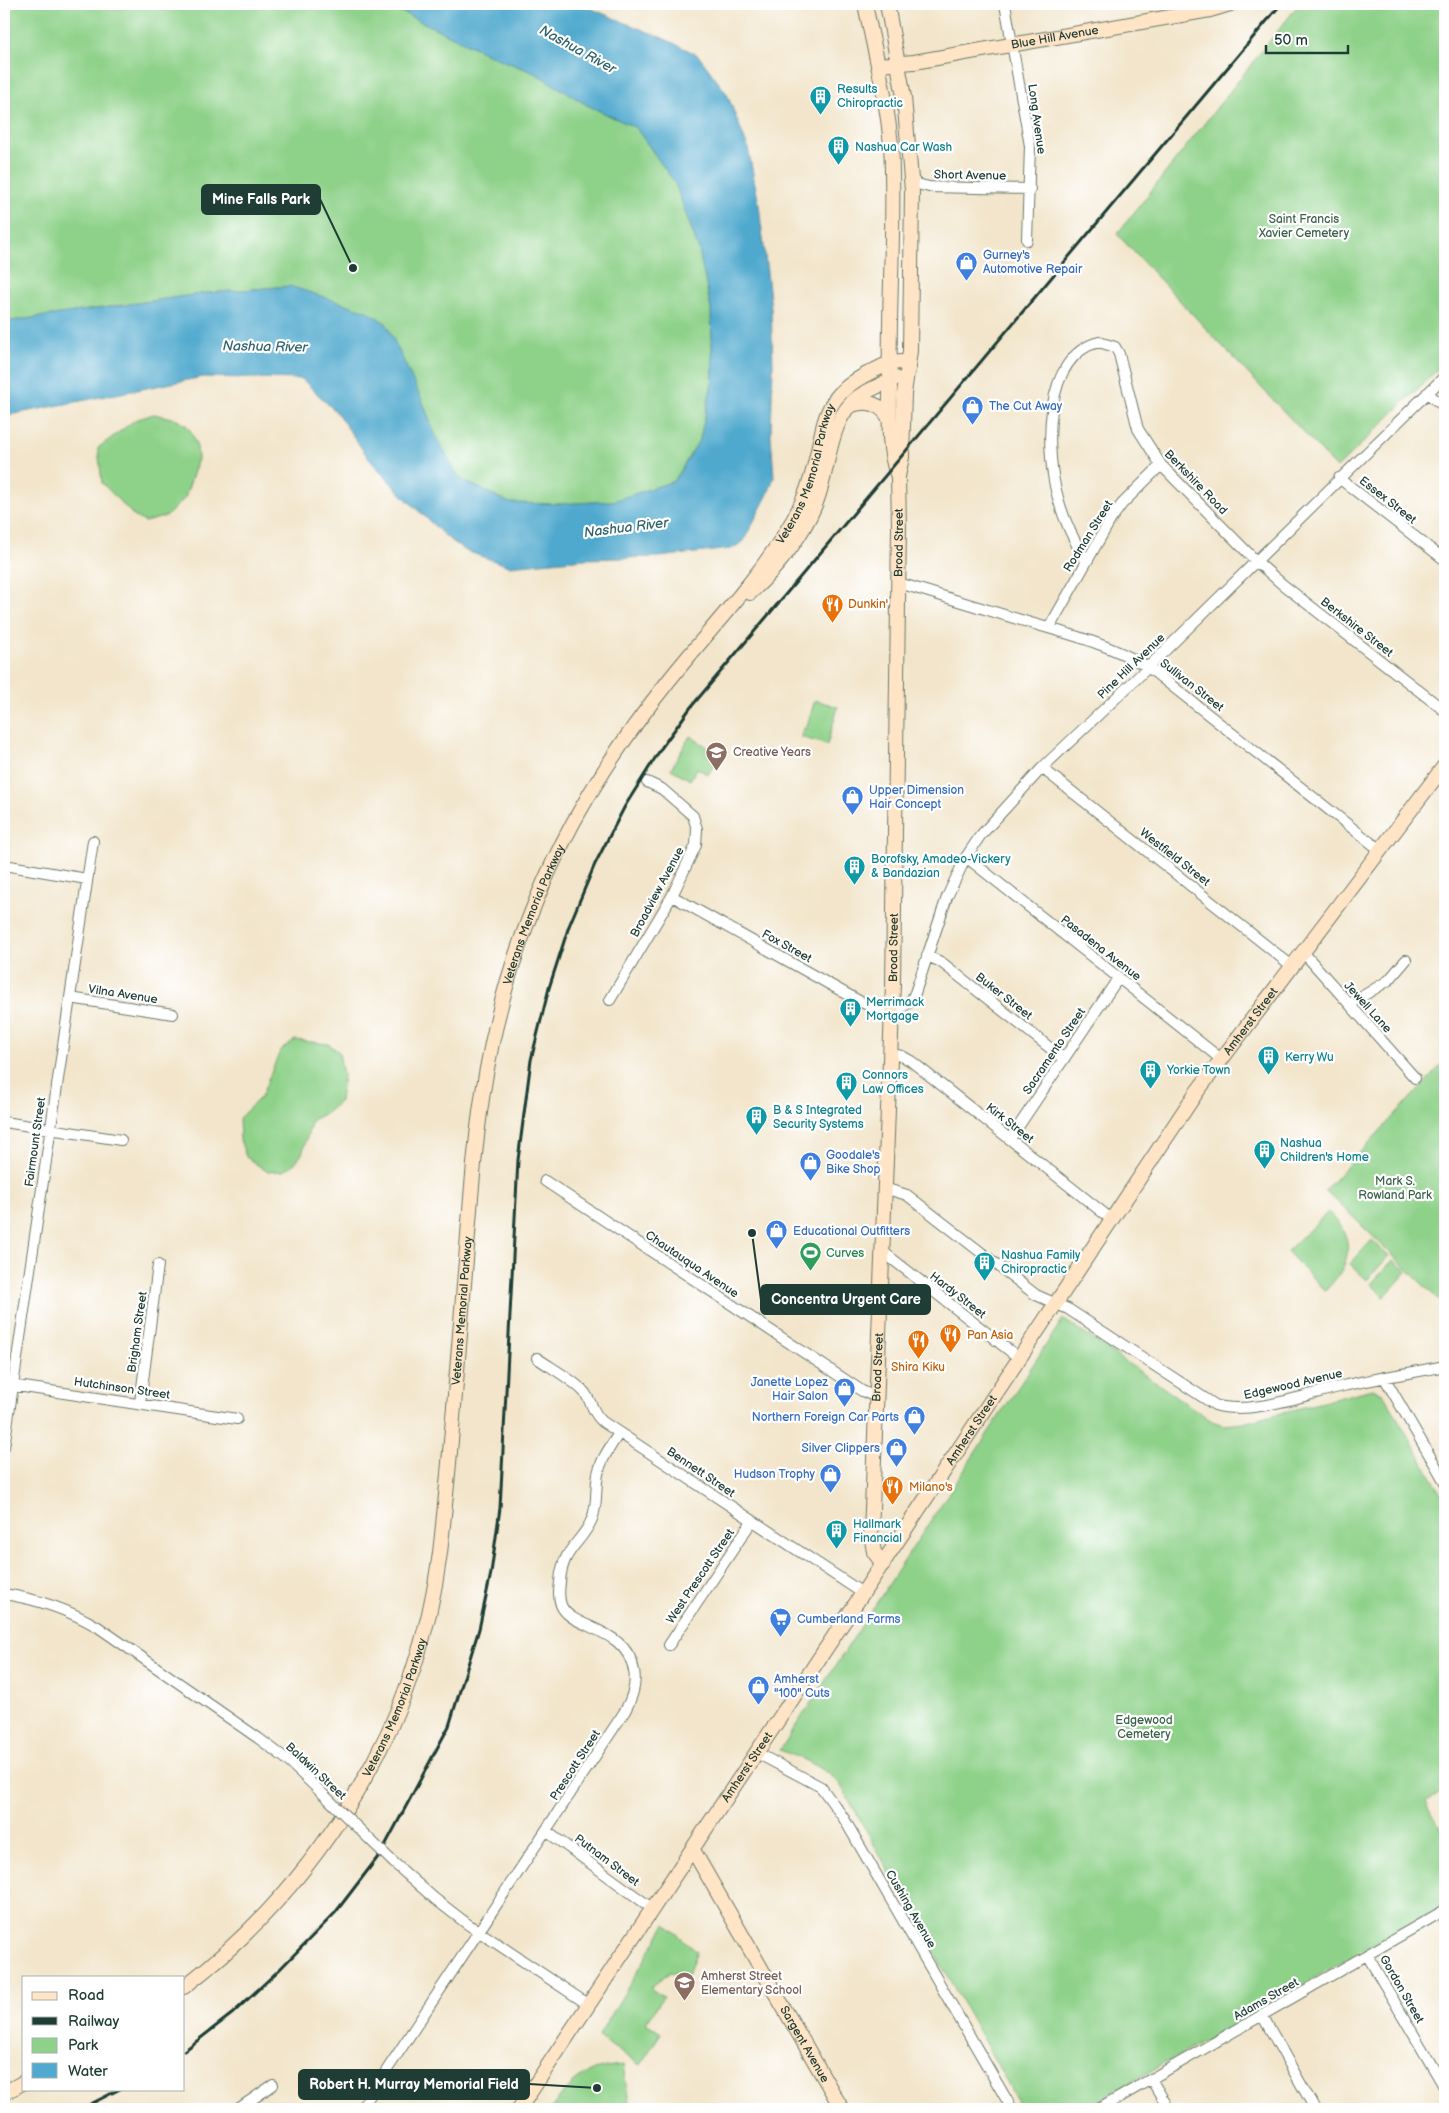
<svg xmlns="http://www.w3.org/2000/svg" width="1449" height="2113" viewBox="0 0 1449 2113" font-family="'Balsamiq Sans',sans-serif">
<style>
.green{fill:#8ed189;stroke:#56875e}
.water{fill:#50a9ce;stroke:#387381}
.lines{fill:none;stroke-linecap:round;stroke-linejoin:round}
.street-casing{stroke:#697869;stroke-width:12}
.secondary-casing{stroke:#697869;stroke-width:16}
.street{stroke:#fff;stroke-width:10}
.secondary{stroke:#ffe4c6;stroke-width:14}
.rail{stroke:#1f3d34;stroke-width:3}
.street-bridge-casing{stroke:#697869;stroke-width:12;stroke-linecap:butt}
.street-bridge{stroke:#fff;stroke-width:10}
.labels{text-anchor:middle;stroke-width:4.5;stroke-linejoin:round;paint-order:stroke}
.street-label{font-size:12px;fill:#1f3d34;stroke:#fff}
.culture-label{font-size:12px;fill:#0d838f;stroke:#fff;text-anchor:start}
.park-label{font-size:12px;fill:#3b6249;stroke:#fff}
.shop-label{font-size:12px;fill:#366cbe;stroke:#fff;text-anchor:start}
.food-label{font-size:12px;fill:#c56008;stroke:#fff;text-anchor:start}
.education-label{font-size:12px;fill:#785e54;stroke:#fff;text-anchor:start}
.leisure-label{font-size:12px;fill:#27864d;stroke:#fff;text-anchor:start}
.water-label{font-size:14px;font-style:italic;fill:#30636a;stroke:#fff}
.leader{fill:none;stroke:#1f3d34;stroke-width:2}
.callout-dot{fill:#1f3d34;stroke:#fff;stroke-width:2}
.callout{fill:#1f3d34;stroke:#1f3d34;stroke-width:2}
.callout-label{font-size:14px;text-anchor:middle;font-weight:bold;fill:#fff}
</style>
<rect width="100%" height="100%" fill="#fff"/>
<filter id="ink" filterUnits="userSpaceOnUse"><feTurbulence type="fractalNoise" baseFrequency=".02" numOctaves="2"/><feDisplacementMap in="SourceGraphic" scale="10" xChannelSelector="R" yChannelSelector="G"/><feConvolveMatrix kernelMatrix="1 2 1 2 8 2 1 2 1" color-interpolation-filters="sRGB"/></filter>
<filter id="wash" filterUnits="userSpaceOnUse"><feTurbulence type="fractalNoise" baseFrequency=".0096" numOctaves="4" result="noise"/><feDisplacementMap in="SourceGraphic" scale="20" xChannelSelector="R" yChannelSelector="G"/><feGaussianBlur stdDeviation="1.12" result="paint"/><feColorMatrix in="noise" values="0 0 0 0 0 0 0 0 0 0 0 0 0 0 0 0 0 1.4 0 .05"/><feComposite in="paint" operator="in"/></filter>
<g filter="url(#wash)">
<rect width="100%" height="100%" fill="#f2e5cb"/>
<path class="green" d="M 4,4 L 385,4 L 494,57 L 535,73 L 587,105 L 636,128 L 675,183 L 699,250 L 711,309 L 713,379 L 700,439 L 674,481 L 613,501 L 558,504 L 510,503 L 460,479 L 437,440 L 422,400 L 290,286 L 207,293 L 4,322 Z
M 1299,4 L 1445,4 L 1445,362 L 1337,468 L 1117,234 Z
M 154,414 L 176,419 L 186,425 L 192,433 L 197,447 L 198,459 L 185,498 L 167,516 L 145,522 L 135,517 L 102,483 L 98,448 L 135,420 Z
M 815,700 L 838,707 L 827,745 L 801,737 L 803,728 L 806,729 Z
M 690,736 L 720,755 L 708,775 L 697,768 L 690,780 L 671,769 Z
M 295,1040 L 328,1044 L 339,1052 L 343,1075 L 340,1101 L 326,1113 L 312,1120 L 302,1154 L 293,1165 L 283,1171 L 268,1172 L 246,1157 L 240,1140 L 239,1118 L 261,1097 L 280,1051 Z
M 1445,1061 L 1445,1302 L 1442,1303 L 1325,1190 Z
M 1328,1212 C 1357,1238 1352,1264 1325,1291 L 1287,1251 Z
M 1372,1240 L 1389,1256 L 1367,1280 L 1350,1264 Z
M 1393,1260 L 1407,1272 L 1384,1297 L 1371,1284 Z
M 1063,1319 L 1212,1421 L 1224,1425 L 1243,1423 L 1372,1389 L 1383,1393 L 1445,1500 L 1445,1792 L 1426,1801 L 1445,1838 L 1445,1904 L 1084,2109 L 1022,2109 L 840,1784 C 824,1766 801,1759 780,1750 Z
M 666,1924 L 697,1952 L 687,1976 L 670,1972 L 650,1988 L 663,1997 L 646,2023 L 661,2033 L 640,2065 L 598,2037 Z
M 623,2065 L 630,2109 L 551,2109 C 562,2092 579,2074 599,2069 C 607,2066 616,2066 623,2065 Z"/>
<path class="water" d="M 385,4 L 580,4 L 665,39 L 698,55 L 727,94 L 748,148 L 759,205 L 771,307 L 773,365 L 771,435 L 774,477 L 768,494 L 743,542 L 731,549 L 659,557 L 584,559 L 509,566 L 466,551 L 445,536 L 401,494 L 369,459 L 337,413 L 302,379 L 203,377 L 4,416 L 4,322 L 207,293 L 290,286 L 367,311 L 386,323 L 422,400 L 437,439 L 460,479 L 510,503 L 558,504 L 613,501 L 674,481 L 700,439 L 713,379 L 711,309 L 699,250 L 675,183 L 636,128 L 587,105 L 535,73 L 494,57 Z"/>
</g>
<g filter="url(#ink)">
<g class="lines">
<defs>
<path id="street" d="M 1005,4 L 1030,146 L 1027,240
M 912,179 L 917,184 L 929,187 L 1030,189
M 1427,393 L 1445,407
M 1339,478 L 1445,560
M 1086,561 C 1074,541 1064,521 1058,498 C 1045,453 1042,356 1099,342 L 1115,347 L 1119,354 L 1138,429 L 1161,465 L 1256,561 L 1282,584 L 1445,711
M 899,583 C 944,597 989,610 1034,624 C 1073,635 1113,646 1148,667 L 1380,850
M 1049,628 L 1111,519 L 1122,504 L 1161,465
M 1042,768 L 1292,966
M 966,857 L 1221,1059
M 4,865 L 87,879
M 672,896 L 861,1002 C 880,1011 906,1015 915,993 L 947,897 L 966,857 L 980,836 L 1042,768 L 1135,680 L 1445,376
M 1303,952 L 1415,1078
M 927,956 L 941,962 L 1064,1059
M 70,998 L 173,1014
M 610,1000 L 672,896 L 696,845 L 697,829 L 693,816 L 662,789 L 647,782
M 1350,1004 L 1389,980 L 1406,960
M 890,1054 L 902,1056 L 911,1061 L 1111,1219
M 4,1122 L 121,1140
M 1010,1139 L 1119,977
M 545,1181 L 862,1391 L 876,1397
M 884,1188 L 907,1195 L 1036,1295 L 1068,1309 L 1215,1405 C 1250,1416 1307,1394 1343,1386 C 1377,1378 1411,1373 1445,1366
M 882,1251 L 1019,1358
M 537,1358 C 551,1368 574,1380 585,1393 C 593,1404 592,1413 603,1422 L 864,1594
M 1384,1377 L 1445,1482
M 4,1384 L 237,1419
M 140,1403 L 158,1265
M 4,1447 L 93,841
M 4,1594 C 37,1599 69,1610 98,1627 L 258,1738 L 285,1758 L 321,1792
M 669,1645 L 752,1521
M 757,1753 L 821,1787 L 843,1817 L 1012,2109
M 546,1831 L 653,1909
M 394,1863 L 435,1899 L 466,1923 L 589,2005
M 1367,1955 L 1445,2088
M 1262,2015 L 1315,2109
M 1151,2079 L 1169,2109
M 238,2109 L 273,2085
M 361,2109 L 625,1711 C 632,1698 637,1685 634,1671 C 627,1626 571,1630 561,1605 C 558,1597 559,1590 560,1582 C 562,1548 581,1545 592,1519 C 598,1505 595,1489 598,1474 C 601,1459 611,1446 619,1433
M 1099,2109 L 1445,1910"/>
<g id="secondary">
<path d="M 865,4 C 876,59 892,115 892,172 C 894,244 888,316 890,388 C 890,416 887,447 897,474"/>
<path id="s1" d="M 878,65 L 914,62 L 1210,10 L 1230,4"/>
<path d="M 849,406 C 866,399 883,403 890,421"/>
<path d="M 750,593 C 778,567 800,540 815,505 C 830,470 827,421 858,397 C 870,389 883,384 896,378"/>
<path id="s2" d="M 883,1564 L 874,1552 L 871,1534 L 893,985 L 899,527 L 898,477 L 902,457 L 904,394 L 910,351 L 912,191 L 904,97 L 887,4"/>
<path id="s3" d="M 693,1850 L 842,2109"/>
<path id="s4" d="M 184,1987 C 321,1882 418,1724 440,1553 C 451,1455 458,1357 466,1260 C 471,1198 475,1135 486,1074 C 501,987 531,901 573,823 C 601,772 634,724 670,679 C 709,630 753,585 786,532 C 798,513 807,493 813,471 C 826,425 819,398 869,373 C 879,368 889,362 901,362 L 909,367"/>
<path d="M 4,2093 L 24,2082"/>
<path id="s5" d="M 519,2109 L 1196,1093 L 1445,765"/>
</g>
</defs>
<use href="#street" class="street-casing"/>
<use href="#secondary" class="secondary-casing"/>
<use href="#street" class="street"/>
<use href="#secondary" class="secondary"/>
<path class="rail" d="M 184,2051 L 233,2013 L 279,1970 L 335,1913 L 381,1853 L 449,1726 L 479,1629 L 491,1573 L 500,1508 L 518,1160 L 531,1060 L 549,988 L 569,926 L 595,864 L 625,806 L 662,747 L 691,707 L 1281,4
M 81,2109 L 120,2089"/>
<defs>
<path id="street-bridge" d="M 321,1792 L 394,1863"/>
</defs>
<use href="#street-bridge" class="street-bridge-casing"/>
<use href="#street-bridge" class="street-bridge"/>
</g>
</g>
<defs>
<symbol id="building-pin" viewBox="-11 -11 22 30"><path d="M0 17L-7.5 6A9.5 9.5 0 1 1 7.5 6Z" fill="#0f9aa8" stroke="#fff"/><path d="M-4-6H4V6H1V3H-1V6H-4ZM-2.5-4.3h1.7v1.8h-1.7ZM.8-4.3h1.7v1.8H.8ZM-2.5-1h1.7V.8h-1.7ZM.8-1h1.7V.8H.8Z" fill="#fff"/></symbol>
<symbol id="shop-pin" viewBox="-11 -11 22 30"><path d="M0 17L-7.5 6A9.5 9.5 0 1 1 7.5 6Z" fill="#3f7fe0" stroke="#fff"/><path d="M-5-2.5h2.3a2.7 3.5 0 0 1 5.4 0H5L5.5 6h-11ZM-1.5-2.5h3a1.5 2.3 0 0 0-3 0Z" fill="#fff"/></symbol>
<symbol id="restaurant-pin" viewBox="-11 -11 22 30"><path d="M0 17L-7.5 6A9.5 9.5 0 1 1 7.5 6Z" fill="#e8710a" stroke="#fff"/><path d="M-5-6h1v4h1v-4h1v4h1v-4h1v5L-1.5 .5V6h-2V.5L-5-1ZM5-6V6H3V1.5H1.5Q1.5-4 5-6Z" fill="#fff"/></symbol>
<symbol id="school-pin" viewBox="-11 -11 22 30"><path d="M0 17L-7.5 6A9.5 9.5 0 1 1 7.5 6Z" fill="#8d6e63" stroke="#fff"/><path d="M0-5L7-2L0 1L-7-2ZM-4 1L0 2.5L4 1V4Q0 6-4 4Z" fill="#fff"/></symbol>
<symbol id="stadium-pin" viewBox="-11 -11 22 30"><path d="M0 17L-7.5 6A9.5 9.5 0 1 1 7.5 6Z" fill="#2e9e5b" stroke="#fff"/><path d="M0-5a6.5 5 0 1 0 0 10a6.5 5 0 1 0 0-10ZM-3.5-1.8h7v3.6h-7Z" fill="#fff"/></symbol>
<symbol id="supermarket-pin" viewBox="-11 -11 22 30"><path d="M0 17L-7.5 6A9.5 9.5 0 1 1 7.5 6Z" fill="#3f7fe0" stroke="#fff"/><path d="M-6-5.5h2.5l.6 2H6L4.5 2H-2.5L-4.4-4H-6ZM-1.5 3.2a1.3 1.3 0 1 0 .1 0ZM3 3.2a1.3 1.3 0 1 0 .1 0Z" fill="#fff"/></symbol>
</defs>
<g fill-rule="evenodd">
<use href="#building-pin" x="808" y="84" width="25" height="34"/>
<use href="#building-pin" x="826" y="134" width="25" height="34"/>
<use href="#shop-pin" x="954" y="250" width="25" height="34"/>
<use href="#shop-pin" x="960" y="394" width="25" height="34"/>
<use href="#restaurant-pin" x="820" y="592" width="25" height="34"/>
<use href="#school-pin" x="704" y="740" width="25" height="34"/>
<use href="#shop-pin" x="840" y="784" width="25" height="34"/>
<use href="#building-pin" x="842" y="854" width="25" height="34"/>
<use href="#building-pin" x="838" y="996" width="25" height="34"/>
<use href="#building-pin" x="1256" y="1044" width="25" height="34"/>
<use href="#building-pin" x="1138" y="1058" width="25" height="34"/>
<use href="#building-pin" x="834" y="1070" width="25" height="34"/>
<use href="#building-pin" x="744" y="1104" width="25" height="34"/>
<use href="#building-pin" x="1252" y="1138" width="25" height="34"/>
<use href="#shop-pin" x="798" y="1150" width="25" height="34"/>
<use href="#shop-pin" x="764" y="1218" width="25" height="34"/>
<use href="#stadium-pin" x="798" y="1240" width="25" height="34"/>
<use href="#building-pin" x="972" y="1250" width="25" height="34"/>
<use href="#restaurant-pin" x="938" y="1322" width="25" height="34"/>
<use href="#restaurant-pin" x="906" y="1328" width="25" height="34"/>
<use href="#shop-pin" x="832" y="1376" width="25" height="34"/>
<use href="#shop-pin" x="902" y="1404" width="25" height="34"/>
<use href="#shop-pin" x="884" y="1436" width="25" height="34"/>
<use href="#shop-pin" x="818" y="1462" width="25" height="34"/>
<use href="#restaurant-pin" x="880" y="1474" width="25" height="34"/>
<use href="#building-pin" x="824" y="1518" width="25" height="34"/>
<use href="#supermarket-pin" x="768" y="1606" width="25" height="34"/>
<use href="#shop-pin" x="746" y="1674" width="25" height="34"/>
<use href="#school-pin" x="672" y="1970" width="25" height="34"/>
</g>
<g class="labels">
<g class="street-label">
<text dy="4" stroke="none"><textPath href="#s1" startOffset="179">Blue Hill Avenue</textPath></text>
<text transform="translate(1037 119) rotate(82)" y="4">Long Avenue</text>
<text transform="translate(970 175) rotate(1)" y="4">Short Avenue</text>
<text dy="4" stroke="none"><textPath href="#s4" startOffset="1688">Veterans Memorial Parkway</textPath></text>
<text transform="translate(1196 482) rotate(46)" y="4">Berkshire Road</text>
<text transform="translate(1388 500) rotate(38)" y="4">Essex Street</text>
<text transform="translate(1088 536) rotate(-58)" y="4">Rodman Street</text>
<text dy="4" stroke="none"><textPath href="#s2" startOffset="1025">Broad Street</textPath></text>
<text transform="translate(1357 627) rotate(38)" y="4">Berkshire Street</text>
<text transform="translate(1131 666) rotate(-44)" y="4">Pine Hill Avenue</text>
<text transform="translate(1192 685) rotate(38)" y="4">Sullivan Street</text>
<text transform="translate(1175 857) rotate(38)" y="4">Westfield Street</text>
<text transform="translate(657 892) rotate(-62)" y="4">Broadview Avenue</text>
<text dy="4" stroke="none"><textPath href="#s4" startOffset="1165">Veterans Memorial Parkway</textPath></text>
<text transform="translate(787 946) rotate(29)" y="4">Fox Street</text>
<text dy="4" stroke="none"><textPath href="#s2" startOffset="620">Broad Street</textPath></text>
<text transform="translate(1101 948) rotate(38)" y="4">Pasadena Avenue</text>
<text transform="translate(123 994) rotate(9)" y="4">Vilna Avenue</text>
<text transform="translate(1004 996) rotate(38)" y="4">Buker Street</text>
<text transform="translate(1368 1007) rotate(48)" y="4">Jewell Lane</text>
<text dy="4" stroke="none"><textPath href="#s5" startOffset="1311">Amherst Street</textPath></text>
<text transform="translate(1054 1051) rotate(-56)" y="4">Sacramento Street</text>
<text transform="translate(1010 1123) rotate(38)" y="4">Kirk Street</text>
<text transform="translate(35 1142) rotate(-82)" y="4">Fairmount Street</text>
<text transform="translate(692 1264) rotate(34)" y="4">Chautauqua Avenue</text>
<text transform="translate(958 1295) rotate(38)" y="4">Hardy Street</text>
<text dy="4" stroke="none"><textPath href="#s4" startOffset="760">Veterans Memorial Parkway</textPath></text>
<text transform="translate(137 1332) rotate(-82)" y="4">Brigham Street</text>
<text dy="4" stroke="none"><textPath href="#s2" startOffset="200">Broad Street</textPath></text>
<text transform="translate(1293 1384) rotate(-13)" y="4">Edgewood Avenue</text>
<text transform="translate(122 1388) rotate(8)" y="4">Hutchinson Street</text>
<text dy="4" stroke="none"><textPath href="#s5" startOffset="816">Amherst Street</textPath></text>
<text transform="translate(701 1472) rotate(34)" y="4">Bennett Street</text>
<text transform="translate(700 1576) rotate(-56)" y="4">West Prescott Street</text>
<text dy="4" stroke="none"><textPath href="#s4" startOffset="355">Veterans Memorial Parkway</textPath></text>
<text transform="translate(575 1765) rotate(-57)" y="4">Prescott Street</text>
<text dy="4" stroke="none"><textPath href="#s5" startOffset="411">Amherst Street</textPath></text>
<text transform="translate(316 1771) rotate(43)" y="4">Baldwin Street</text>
<text transform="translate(607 1860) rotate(37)" y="4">Putnam Street</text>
<text transform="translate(911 1909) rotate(60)" y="4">Cushing Avenue</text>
<text transform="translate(1402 1989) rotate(60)" y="4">Gordon Street</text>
<text transform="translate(1266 1999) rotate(-30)" y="4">Adams Street</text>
<text dy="4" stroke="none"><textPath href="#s3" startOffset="224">Sargent Avenue</textPath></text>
</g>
<g class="culture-label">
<text x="837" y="93">Results<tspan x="837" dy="14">Chiropractic</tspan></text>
<text x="855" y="151">Nashua Car Wash</text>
<text x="871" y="863">Borofsky, Amadeo-Vickery<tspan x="871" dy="14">&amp; Bandazian</tspan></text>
<text x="866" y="1006">Merrimack<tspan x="866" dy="14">Mortgage</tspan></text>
<text x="1285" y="1061">Kerry Wu</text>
<text x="1167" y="1074">Yorkie Town</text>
<text x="862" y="1079">Connors<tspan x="862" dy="14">Law Offices</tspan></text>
<text x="773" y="1114">B &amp; S Integrated<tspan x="773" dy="14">Security Systems</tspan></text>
<text x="1280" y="1147">Nashua<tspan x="1280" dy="14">Children's Home</tspan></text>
<text x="1001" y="1259">Nashua Family<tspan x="1001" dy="14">Chiropractic</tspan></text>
<text x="853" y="1528">Hallmark<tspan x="853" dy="14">Financial</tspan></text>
</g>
<g class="park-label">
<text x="1304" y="223">Saint Francis<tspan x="1304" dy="14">Xavier Cemetery</tspan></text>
<text x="1395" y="1185">Mark S.<tspan x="1395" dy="14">Rowland Park</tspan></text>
<text x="1144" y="1724">Edgewood<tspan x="1144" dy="14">Cemetery</tspan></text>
</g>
<g class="shop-label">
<text x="983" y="259">Gurney's<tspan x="983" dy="14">Automotive Repair</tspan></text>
<text x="989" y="410">The Cut Away</text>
<text x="869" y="794">Upper Dimension<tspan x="869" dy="14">Hair Concept</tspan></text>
<text x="826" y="1159">Goodale's<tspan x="826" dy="14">Bike Shop</tspan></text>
<text x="793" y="1235">Educational Outfitters</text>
<text x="828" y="1386" text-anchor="end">Janette Lopez<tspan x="828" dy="14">Hair Salon</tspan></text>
<text x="899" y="1421" text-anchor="end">Northern Foreign Car Parts</text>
<text x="880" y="1452" text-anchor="end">Silver Clippers</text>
<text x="815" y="1478" text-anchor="end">Hudson Trophy</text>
<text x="797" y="1623">Cumberland Farms</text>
<text x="774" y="1683">Amherst<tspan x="774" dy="14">"100" Cuts</tspan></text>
</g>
<g class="food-label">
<text x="848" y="608">Dunkin'</text>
<text x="967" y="1339">Pan Asia</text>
<text x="918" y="1371" text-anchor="middle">Shira Kiku</text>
<text x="909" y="1491">Milano's</text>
</g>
<g class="education-label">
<text x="733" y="756">Creative Years</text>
<text x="701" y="1980">Amherst Street<tspan x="701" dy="14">Elementary School</tspan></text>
</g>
<g class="leisure-label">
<text x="826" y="1257">Curves</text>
</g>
<g class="water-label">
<text transform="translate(578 49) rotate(29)" y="5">Nashua River</text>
<text transform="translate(265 346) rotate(1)" y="5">Nashua River</text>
<text transform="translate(626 527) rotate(-7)" y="5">Nashua River</text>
</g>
</g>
<path class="leader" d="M353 268L320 199M752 1233L761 1300M597 2088L529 2084"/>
<g class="callout-dot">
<circle cx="353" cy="268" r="5"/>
<circle cx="752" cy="1233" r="5"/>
<circle cx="597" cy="2088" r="5"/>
</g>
<g class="callout">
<rect x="202" y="185" width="118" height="29" rx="5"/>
<rect x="761" y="1285" width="169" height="29" rx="5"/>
<rect x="299" y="2070" width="230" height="29" rx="5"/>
</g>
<g class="callout-label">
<text x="261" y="204">Mine Falls Park</text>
<text x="846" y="1304">Concentra Urgent Care</text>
<text x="414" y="2089">Robert H. Murray Memorial Field</text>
</g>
<rect width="1449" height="2113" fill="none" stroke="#fff" stroke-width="20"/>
<rect x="22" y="1976" width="162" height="115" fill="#ffffff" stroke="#a5b1ae"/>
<rect x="32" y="1992" width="25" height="8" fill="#ffe4c6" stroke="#a5b1ae"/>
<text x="68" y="2000" font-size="15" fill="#1f3d34">Road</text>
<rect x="32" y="2017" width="25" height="8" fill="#1f3d34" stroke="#a5b1ae"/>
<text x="68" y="2026" font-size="15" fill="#1f3d34">Railway</text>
<rect x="32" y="2038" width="25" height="15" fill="#8ed189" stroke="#a5b1ae"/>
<text x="68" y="2050" font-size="15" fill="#1f3d34">Park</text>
<rect x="32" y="2063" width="25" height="15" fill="#50a9ce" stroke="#a5b1ae"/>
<text x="68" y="2076" font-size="15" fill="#1f3d34">Water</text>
<path d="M1266 45v8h82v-8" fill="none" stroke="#1f3d34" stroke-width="2.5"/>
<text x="1274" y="45" font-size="15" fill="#1f3d34" stroke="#ffffff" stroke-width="4" paint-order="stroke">50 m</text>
</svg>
